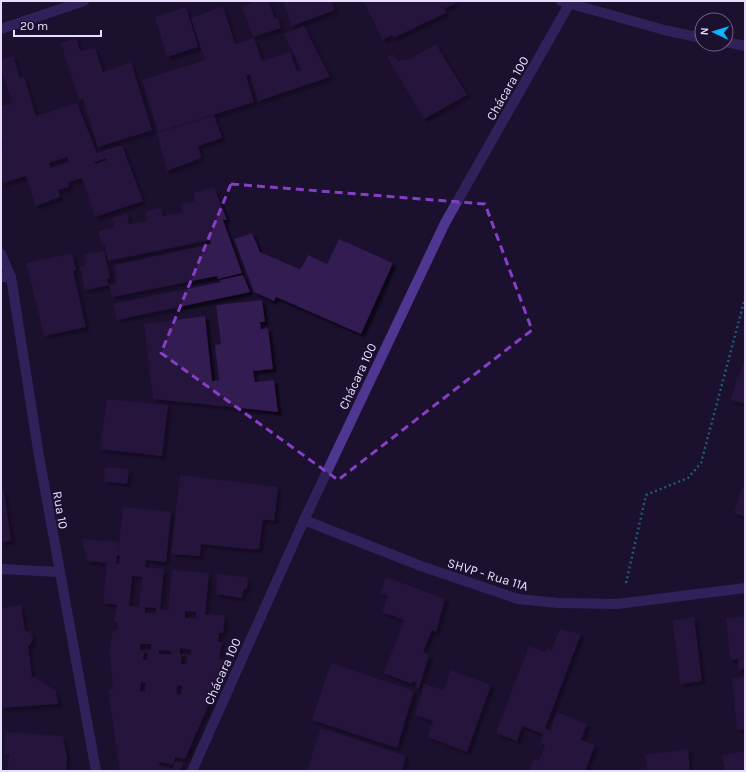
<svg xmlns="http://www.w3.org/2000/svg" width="746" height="772" viewBox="0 0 746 772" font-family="Karla,sans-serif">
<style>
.building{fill:#301a51;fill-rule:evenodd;filter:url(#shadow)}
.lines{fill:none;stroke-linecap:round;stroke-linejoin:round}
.path{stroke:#27b2c9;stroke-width:2.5;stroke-dasharray:2 3;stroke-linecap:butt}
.minor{stroke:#4d3791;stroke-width:10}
.tertiary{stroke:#4d3791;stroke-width:10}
.marked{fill:none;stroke:#863ec5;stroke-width:3;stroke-dasharray:8 5;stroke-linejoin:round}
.labels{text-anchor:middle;stroke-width:3.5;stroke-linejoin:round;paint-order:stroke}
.street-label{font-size:13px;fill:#e8ddff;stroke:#1b102e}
</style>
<defs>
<filter id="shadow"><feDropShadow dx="3.5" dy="3.5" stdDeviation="1" flood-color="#0009"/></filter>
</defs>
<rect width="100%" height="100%" fill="#1b102e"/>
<path class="building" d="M 257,1 L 268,1 L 275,18 L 277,17 L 281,28 L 253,37 L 242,6 Z
M 283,1 L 331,1 L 335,10 L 292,26 Z
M 367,1 L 453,1 L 455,4 L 444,9 L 446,13 L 393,38 L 392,35 L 383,40 L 364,2 Z
M 223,6 L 235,44 L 254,38 L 262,61 L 290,52 L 297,71 L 302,70 L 284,34 L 304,26 L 330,77 L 258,101 L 250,74 L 246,76 L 254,102 L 158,132 L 142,80 L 205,60 L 191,18 Z
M 186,7 L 198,47 L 167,57 L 155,17 Z
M 76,38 L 80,51 L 95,48 L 103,72 L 131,62 L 152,130 L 98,147 L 83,99 L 79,100 L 61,43 Z
M 436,44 L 467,95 L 424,119 L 387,57 L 393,54 L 398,61 L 403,59 L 406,61 Z
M 13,56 L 20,78 L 24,77 L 36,116 L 77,103 L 97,153 L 122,145 L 143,201 L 95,217 L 82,178 L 68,182 L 69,187 L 58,190 L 60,197 L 36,206 L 26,176 L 3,183 L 1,178 L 1,146 L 4,145 L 1,136 L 1,106 L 12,103 L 1,69 L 1,60 ZM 67,157 L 69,162 L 51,168 L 49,163 ZM 106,158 L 107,160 L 96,164 L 94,162 Z
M 214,115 L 222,138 L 198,146 L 201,158 L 167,171 L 157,133 Z
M 214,187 L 227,220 L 223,220 L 242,273 L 218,279 L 217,276 L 112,297 L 109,285 L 116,284 L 115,265 L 211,244 L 210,240 L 108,261 L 105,245 L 102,246 L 98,231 L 114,228 L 112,218 L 127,214 L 129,224 L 147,221 L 146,211 L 161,208 L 163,216 L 183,213 L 180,204 L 195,201 L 193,193 Z
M 252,233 L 260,252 L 299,269 L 302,267 L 308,255 L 327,264 L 339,239 L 393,263 L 361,334 L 276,297 L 274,301 L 254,292 L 234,239 Z
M 104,251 L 110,278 L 107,279 L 109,285 L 85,290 L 80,267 L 86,265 L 84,255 Z
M 72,253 L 76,270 L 73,271 L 86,327 L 44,336 L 26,263 Z
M 243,275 L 250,292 L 117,320 L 113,304 L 221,282 L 220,280 Z
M 262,300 L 265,322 L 260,322 L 261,329 L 268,328 L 273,369 L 253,371 L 255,382 L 274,380 L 278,412 L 153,399 L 144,324 L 205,316 L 212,381 L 219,380 L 215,345 L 221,344 L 216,305 Z
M 745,357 L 745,404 L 731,400 L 737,377 L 739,378 Z
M 107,399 L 168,405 L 162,456 L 100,449 Z
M 105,467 L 129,469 L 127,484 L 104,481 Z
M 180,475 L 278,487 L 274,521 L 263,519 L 259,549 L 248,549 L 201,544 L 200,556 L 171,554 Z
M 742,487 L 745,488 L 745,517 L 734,513 Z
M 1,491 L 4,491 L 11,541 L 1,542 Z
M 123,507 L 171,512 L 166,562 L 146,560 L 145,567 L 164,569 L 160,609 L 168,610 L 172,570 L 209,573 L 205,614 L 225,615 L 223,633 L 219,633 L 218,642 L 222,642 L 219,659 L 228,660 L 185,759 L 175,757 L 173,765 L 160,762 L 159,765 L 173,769 L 175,761 L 183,763 L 180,771 L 120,771 L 108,689 L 113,689 L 109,649 L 110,649 L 113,630 L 117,631 L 118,622 L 114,622 L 117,605 L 103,603 L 107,563 L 87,561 L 82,539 L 118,542 L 118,552 ZM 117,555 L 120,556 L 119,564 L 116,564 ZM 132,576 L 142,577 L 139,607 L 129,606 ZM 145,607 L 156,608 L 156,614 L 145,613 ZM 185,611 L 196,612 L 196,619 L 185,618 ZM 140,644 L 151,644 L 151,650 L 140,650 ZM 180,648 L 191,650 L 191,655 L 180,654 ZM 159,650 L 171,651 L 171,655 L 159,654 ZM 144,652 L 148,653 L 147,660 L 143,660 ZM 182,656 L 187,656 L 186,664 L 181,664 ZM 141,682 L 146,683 L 145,692 L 140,691 ZM 177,685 L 182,686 L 181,694 L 177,694 Z
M 217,574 L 248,577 L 247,589 L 244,589 L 242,598 L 216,594 Z
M 386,577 L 445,599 L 436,632 L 432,630 L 423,652 L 429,655 L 419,688 L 415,687 L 417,683 L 413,681 L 412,684 L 384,673 L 404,620 L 382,612 L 388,596 L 380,593 Z
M 21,605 L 25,631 L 30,632 L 33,637 L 32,642 L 28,647 L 32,677 L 35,677 L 56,691 L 58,704 L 1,708 L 1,608 Z
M 745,616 L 745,669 L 738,670 L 738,659 L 730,660 L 726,618 Z
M 694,617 L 702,681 L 680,684 L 673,621 Z
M 560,629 L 581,634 L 545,728 L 550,731 L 557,712 L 587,724 L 581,740 L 595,745 L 585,771 L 529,771 L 534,759 L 539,761 L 545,745 L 540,743 L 543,734 L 522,726 L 517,741 L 496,733 L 529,646 L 545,652 L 547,648 L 552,650 Z
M 331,663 L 414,691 L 397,748 L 312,720 Z
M 450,670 L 491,685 L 467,752 L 428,737 L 433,721 L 415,715 L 424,684 L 444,690 Z
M 745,677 L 745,729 L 737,730 L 732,678 Z
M 321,728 L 406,756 L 402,771 L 307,771 Z
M 6,732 L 63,736 L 67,758 L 66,771 L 7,771 L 9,755 L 4,754 Z
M 688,749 L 690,771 L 647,771 L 645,755 Z
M 745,751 L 745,771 L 725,771 L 722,755 Z"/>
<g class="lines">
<path class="path" d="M 626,583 L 646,495 L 688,478 L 701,463 L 745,298"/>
<path class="minor" d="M 561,1 L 664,30 L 702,38
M 1,29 L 84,1
M 726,42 L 745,46
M 1,277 L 11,277
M 304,520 L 421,566 L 518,599 L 558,603 L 617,604 L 745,588
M 1,569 L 59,572
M 192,771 L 304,520 L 445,223 L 571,1"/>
<path class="tertiary" d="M 1,254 L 11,277 L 39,456 L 96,771"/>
</g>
<path d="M0 0H746V772H0ZM 231,184 L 485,204 L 532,330 L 338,480 L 161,353 Z" fill="#1b102e" fill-opacity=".55" fill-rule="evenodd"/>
<path class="marked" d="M 231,184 L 485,204 L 532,330 L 338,480 L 161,353 Z"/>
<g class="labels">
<g class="street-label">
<text transform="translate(507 88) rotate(-60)" y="5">Chácara 100</text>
<text transform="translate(357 376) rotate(-65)" y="5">Chácara 100</text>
<text transform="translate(61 510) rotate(80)" y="5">Rua 10</text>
<text transform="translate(488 574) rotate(17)" y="5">SHVP - Rua 11A</text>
<text transform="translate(222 671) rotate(-66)" y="5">Chácara 100</text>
</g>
</g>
<rect width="746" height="772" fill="none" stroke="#e8ddff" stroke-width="4"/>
<g transform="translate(714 32) rotate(274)"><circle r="19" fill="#1b102e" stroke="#6d6282"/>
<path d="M0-3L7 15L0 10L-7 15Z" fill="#09b4ff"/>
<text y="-6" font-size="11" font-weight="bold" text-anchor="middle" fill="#e8ddff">N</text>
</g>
<path d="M14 30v6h87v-6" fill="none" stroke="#e8ddff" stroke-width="2"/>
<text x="20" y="30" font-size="12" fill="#e8ddff" stroke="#1b102e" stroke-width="3" paint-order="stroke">20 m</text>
</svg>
